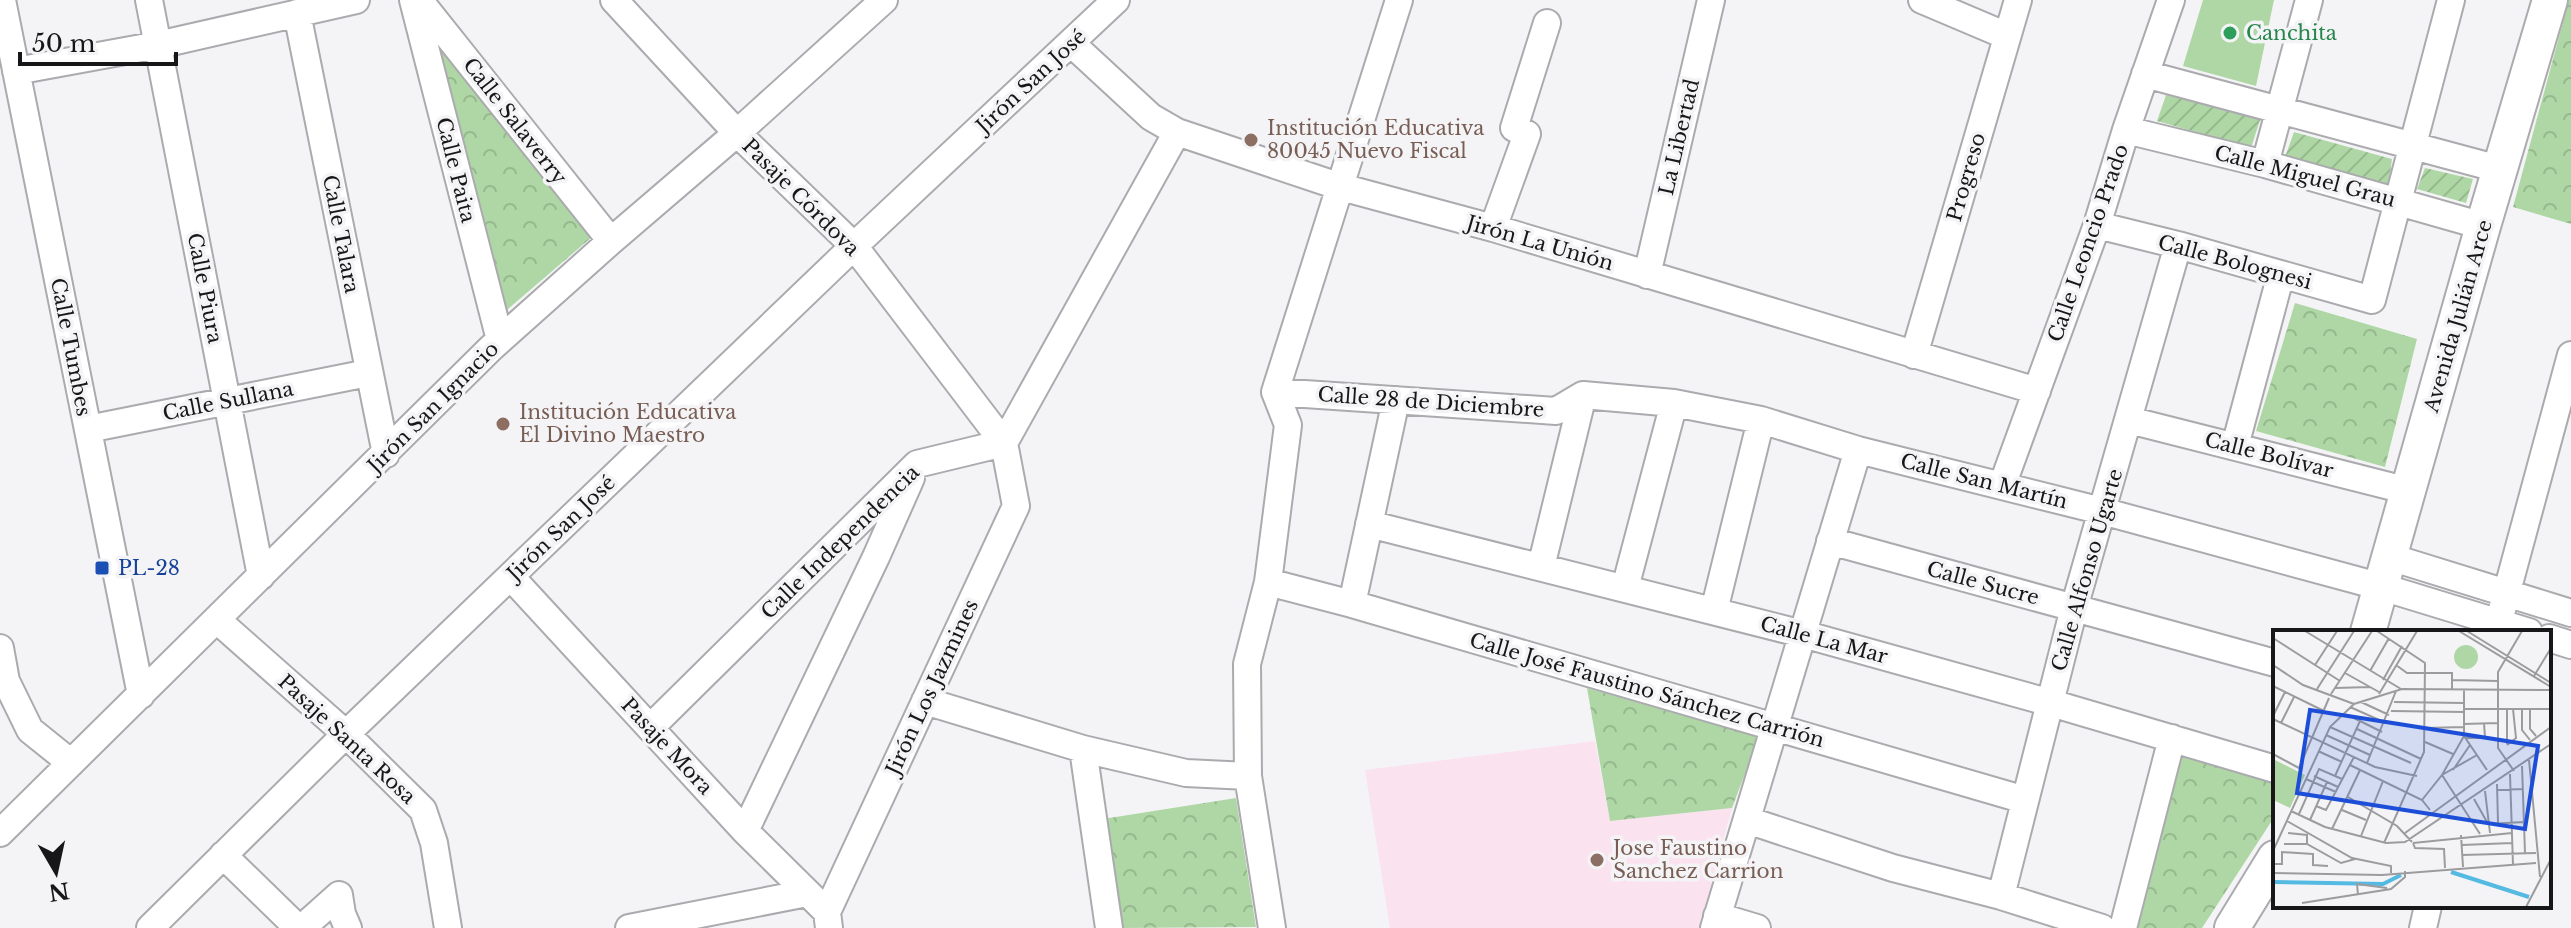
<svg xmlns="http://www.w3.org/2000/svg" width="2571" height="928" viewBox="0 0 2571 928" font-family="'Libre Baskerville',serif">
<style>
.education{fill:#fae3ef}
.park{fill:url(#park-crowns)}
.garden{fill:url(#garden-furrows)}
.pitch{fill:#afd7a5}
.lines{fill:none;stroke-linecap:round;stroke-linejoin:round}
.minor-casing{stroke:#ababaf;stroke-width:30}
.major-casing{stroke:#ababaf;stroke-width:38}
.minor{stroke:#fff;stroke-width:26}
.major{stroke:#fff;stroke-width:34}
.leisure-dot{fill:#2e9e5b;stroke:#f4f4f7;stroke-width:3}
.education-dot{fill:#8d6e63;stroke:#f4f4f7;stroke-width:3}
.transit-dot{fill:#1a4fb4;stroke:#f4f4f7;stroke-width:3}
.labels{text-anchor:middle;stroke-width:7;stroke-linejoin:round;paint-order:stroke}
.leisure-label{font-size:20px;fill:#27864d;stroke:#f4f4f7;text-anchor:start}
.street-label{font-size:20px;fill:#171719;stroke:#f4f4f7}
.education-label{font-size:20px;fill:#785e54;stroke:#f4f4f7;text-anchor:start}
.transit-label{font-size:20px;fill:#164399;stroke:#f4f4f7;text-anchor:start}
.inset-river{fill:none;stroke:#54bae2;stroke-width:4}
.inset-road{fill:none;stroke:#9c9c9e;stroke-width:2}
.view{fill:#1d4ed8;fill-opacity:0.15;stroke:#1d4ed8;stroke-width:4}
.inset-edge{fill:none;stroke:#171719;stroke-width:4}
</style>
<defs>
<pattern id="park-crowns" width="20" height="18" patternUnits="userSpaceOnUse" patternTransform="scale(2)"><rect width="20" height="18" fill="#afd7a5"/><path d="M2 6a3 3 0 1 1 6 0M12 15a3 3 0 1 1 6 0" fill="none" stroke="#96b88d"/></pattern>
<pattern id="garden-furrows" width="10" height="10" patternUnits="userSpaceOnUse" patternTransform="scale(2)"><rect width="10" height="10" fill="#afd7a5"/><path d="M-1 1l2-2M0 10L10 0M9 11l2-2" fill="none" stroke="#96b88d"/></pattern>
</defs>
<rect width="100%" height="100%" fill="#f4f4f7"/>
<path class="education" d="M 1595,741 L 1610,821 L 1732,808 L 1699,928 L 1390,928 L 1365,770 Z"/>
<path class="park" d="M 2569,0 L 2571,0 L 2571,224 L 2513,207 Z
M 420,6 L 593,236 L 501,315 Z
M 2295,303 L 2417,339 L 2385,467 L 2256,431 Z
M 1587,688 L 1759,737 L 1732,808 L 1610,821 Z
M 2175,751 L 2275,781 L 2275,816 L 2202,928 L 2130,928 Z
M 1236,798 L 1256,927 L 1120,928 L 1103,819 Z"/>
<path class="garden" d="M 2166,95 L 2261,117 L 2251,148 L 2157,121 Z
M 2294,132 L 2392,159 L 2389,184 L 2285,157 Z
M 2425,168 L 2473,179 L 2466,203 L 2417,189 Z"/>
<path class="pitch" d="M 2203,0 L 2274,0 L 2256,86 L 2183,66 Z"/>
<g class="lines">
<defs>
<path id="minor" d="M 2,0 L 141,695
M 149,0 L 261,576
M 413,0 L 500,340
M 419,0 L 611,241
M 614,0 L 737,133 L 854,246 L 1004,443 L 1016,506 L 827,912 L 829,928
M 1922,0 L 2007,36
M 297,13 L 386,454
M 1072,44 L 1151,117 L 1177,132 L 1341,187 L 1493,228 L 2037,391
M 16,71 L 158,45 L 356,0
M 2145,74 L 2499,169
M 2126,130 L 2265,164 L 2483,226
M 2265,164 L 2309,0
M 2097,225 L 2178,245 L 2372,300 L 2451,0
M 1493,228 L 1527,134 L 1514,128 L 1547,23
M 1647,275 L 1711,0
M 1914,355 L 2018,0
M 1275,392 L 1556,411 L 1583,395
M 1583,395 L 1674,403 L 1761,420 L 1858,450 L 2102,511 L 2382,587 L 2529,632
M 2129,420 L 2409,491
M 88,429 L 368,373
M 2235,446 L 2281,274
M 2002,486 L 2097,225 L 2126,130 L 2171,0
M 1369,524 L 1803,634 L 2051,703 L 2275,769
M 1830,541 L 2275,663
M 2390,557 L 2571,613
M 1541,567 L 1583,395
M 511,577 L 745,831 L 827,912
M 1268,582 L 1352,604 L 2025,800
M 1625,588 L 1674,403
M 1352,604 L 1396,400
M 1714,611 L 1761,420
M 217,620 L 346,734 L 423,810 L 434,843 L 448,928
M 2496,632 L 2571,355
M 2549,638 L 2571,645
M 0,648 L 6,681 L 30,730 L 71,763
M 925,701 L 1083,749 L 1186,773 L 1248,776
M 650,728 L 917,464 L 1004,443 L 1177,132
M 1083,749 L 1109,928
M 1747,820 L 1893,868 L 2001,896 L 2102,928
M 745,831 L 876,557 L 911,478
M 0,833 L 491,348 L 611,241 L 737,133 L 884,0
M 223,855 L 298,928
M 339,895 L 342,914 L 348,928
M 2001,896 L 2074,608 L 2178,245
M 1717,916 L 1757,928
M 150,928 L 346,734 L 854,246 L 1116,0
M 302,928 L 339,895
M 629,928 L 807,893
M 1272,928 L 1248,776 L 1247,664 L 1268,582 L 1288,425 L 1275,392 L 1399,0
M 1714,928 L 1858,450
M 2123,928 L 2172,738
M 2423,928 L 2428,906"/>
<path id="major" d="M 2368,632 L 2483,226 L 2550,0
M 2232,928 L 2275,858"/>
</defs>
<use href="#minor" class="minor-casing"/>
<use href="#major" class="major-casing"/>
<use href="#minor" class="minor"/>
<use href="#major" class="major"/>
</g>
<circle class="leisure-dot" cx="2230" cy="33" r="8"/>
<g class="education-dot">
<circle cx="1251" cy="140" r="8"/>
<circle cx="503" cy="424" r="8"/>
<circle cx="1597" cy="860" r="8"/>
</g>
<rect class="transit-dot" x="94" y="560" width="16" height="16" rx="4"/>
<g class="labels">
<g class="leisure-label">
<text x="2246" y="40">Canchita</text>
</g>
<g class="street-label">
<text transform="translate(1031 81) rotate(-43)" y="7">Jirón San José</text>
<text transform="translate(515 121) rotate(52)" y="7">Calle Salaverry</text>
<text transform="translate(1679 137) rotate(-77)" y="7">La Libertad</text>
<text transform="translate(456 170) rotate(76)" y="7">Calle Paita</text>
<text transform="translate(2305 176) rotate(15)" y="7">Calle Miguel Grau</text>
<text transform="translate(1966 177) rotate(-74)" y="7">Progreso</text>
<text transform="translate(801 197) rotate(45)" y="7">Pasaje Córdova</text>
<text transform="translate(341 234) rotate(79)" y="7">Calle Talara</text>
<text transform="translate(1540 243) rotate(16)" y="7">Jirón La Unión</text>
<text transform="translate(2088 243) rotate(-71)" y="7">Calle Leoncio Prado</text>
<text transform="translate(2235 262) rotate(15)" y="7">Calle Bolognesi</text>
<text transform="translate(205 288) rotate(79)" y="7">Calle Piura</text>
<text transform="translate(2458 316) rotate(-74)" y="7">Avenida Julián Arce</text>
<text transform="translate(71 347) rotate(79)" y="7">Calle Tumbes</text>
<text transform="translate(228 401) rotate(-11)" y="7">Calle Sullana</text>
<text transform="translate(1431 402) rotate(4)" y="7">Calle 28 de Diciembre</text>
<text transform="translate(433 407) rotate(-45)" y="7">Jirón San Ignacio</text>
<text transform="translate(2269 455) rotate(14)" y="7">Calle Bolívar</text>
<text transform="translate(1984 481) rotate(14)" y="7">Calle San Martín</text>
<text transform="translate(561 528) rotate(-44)" y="7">Jirón San José</text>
<text transform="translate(840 542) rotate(-44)" y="7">Calle Independencia</text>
<text transform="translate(2087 570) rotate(-74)" y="7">Calle Alfonso Ugarte</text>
<text transform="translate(1983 583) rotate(15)" y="7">Calle Sucre</text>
<text transform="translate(1824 640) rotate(15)" y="7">Calle La Mar</text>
<text transform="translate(932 687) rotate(-65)" y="7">Jirón Los Jazmines</text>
<text transform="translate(1647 690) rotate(16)" y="7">Calle José Faustino Sánchez Carrión</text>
<text transform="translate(347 739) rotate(43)" y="7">Pasaje Santa Rosa</text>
<text transform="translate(667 746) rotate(47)" y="7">Pasaje Mora</text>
</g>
<g class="education-label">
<text x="1267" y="135">Institución Educativa<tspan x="1267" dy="23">80045 Nuevo Fiscal</tspan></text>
<text x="519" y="419">Institución Educativa<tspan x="519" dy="23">El Divino Maestro</tspan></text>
<text x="1613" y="855">Jose Faustino<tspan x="1613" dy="23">Sanchez Carrion</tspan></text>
</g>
<g class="transit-label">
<text x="118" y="575">PL-28</text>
</g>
</g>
<g transform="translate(2273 630)">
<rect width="278" height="278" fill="#f4f4f7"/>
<path d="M 0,129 L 32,145 L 17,178 L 0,170 Z" fill="#afd7a5"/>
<path d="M181 27a12 12 0 1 1 24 0a12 12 0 1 1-24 0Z" fill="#afd7a5"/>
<path class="inset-river" d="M 178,242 L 256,267M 0,252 L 110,254 L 128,245"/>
<path class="inset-road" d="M 32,1 L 128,59M 104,1 L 152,33 L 151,122 L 111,213M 186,1 L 278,57M 194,1 L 278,53M 0,8 L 67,51M 0,35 L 30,55 L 81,74M 42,35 L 64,1M 123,35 L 134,43 L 179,43 L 179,59M 97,41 L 116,8M 72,43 L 106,62M 261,46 L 278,18M 110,50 L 129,16M 179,50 L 225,51M 0,56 L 51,81M 62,58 L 97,57M 44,59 L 81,1M 58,64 L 99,1M 106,64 L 144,1M 88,72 L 116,85M 121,72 L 191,73M 77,77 L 113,93M 191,79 L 278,79M 249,79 L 249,100 L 257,110M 257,79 L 257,99 L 263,106M 234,80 L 234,114M 118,81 L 191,82M 0,86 L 12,62M 77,86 L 109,102M 0,89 L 102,137 L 144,146M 8,93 L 21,67M 191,94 L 225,93M 57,97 L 138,133M 152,98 L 191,97M 84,99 L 148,129M 53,105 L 97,125M 191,106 L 214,140M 193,108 L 212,108 L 211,93M 152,112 L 180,124M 234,115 L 243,108 L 240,79M 45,121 L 69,132M 0,124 L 26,138 L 56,68M 256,130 L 267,247M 94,133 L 123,61M 77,135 L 149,170 L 157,180M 249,136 L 252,223M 180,140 L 197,115M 241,141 L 225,118 L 225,42 L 249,1M 237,144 L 240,235M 169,145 L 191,106 L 191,59M 169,145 L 207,204M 41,146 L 65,157M 62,146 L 87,91M 33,149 L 63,162M 224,154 L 225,193M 224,160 L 250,159M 212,161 L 217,203M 75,167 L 124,196 L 139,212M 201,169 L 214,192M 149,170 L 169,145 L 204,125M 43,176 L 53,180 L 81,127M 69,180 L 93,190M 18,181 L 52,197 L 113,213 L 132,212 L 278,114M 26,184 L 46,139 L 69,149M 37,190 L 54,152M 14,191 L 79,228 L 118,236 L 118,243M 215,194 L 251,192M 59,199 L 87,140M 15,203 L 34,205 L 34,214M 132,203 L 278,97M 188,205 L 190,237M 88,206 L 110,151M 140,213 L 239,203M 140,213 L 142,218 L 171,219 L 172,238M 11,214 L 34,214 L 68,233 L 82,229M 189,215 L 239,213M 0,221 L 57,97 L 81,74 L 129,59 L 278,60M 40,223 L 40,235 L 55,236M 189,225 L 263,223M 0,234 L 9,234 L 9,222 L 40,224M 0,243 L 109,245 L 263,233M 85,265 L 84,254 L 114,258M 29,273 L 118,259 L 132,247 L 132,241M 253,277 L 278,229"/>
<path class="view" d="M 37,80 L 265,116 L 252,199 L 24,163 Z"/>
<rect width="278" height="278" class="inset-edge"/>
</g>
<g transform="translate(56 872) rotate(171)" stroke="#f4f4f7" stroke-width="6" paint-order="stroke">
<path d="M0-6L14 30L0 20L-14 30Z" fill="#171719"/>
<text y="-12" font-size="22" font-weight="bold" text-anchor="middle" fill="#171719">N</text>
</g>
<path d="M20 52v12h156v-12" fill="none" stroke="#171719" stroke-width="4"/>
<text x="32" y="52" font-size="24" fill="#171719" stroke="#f4f4f7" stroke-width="6" paint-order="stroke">50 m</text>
</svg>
